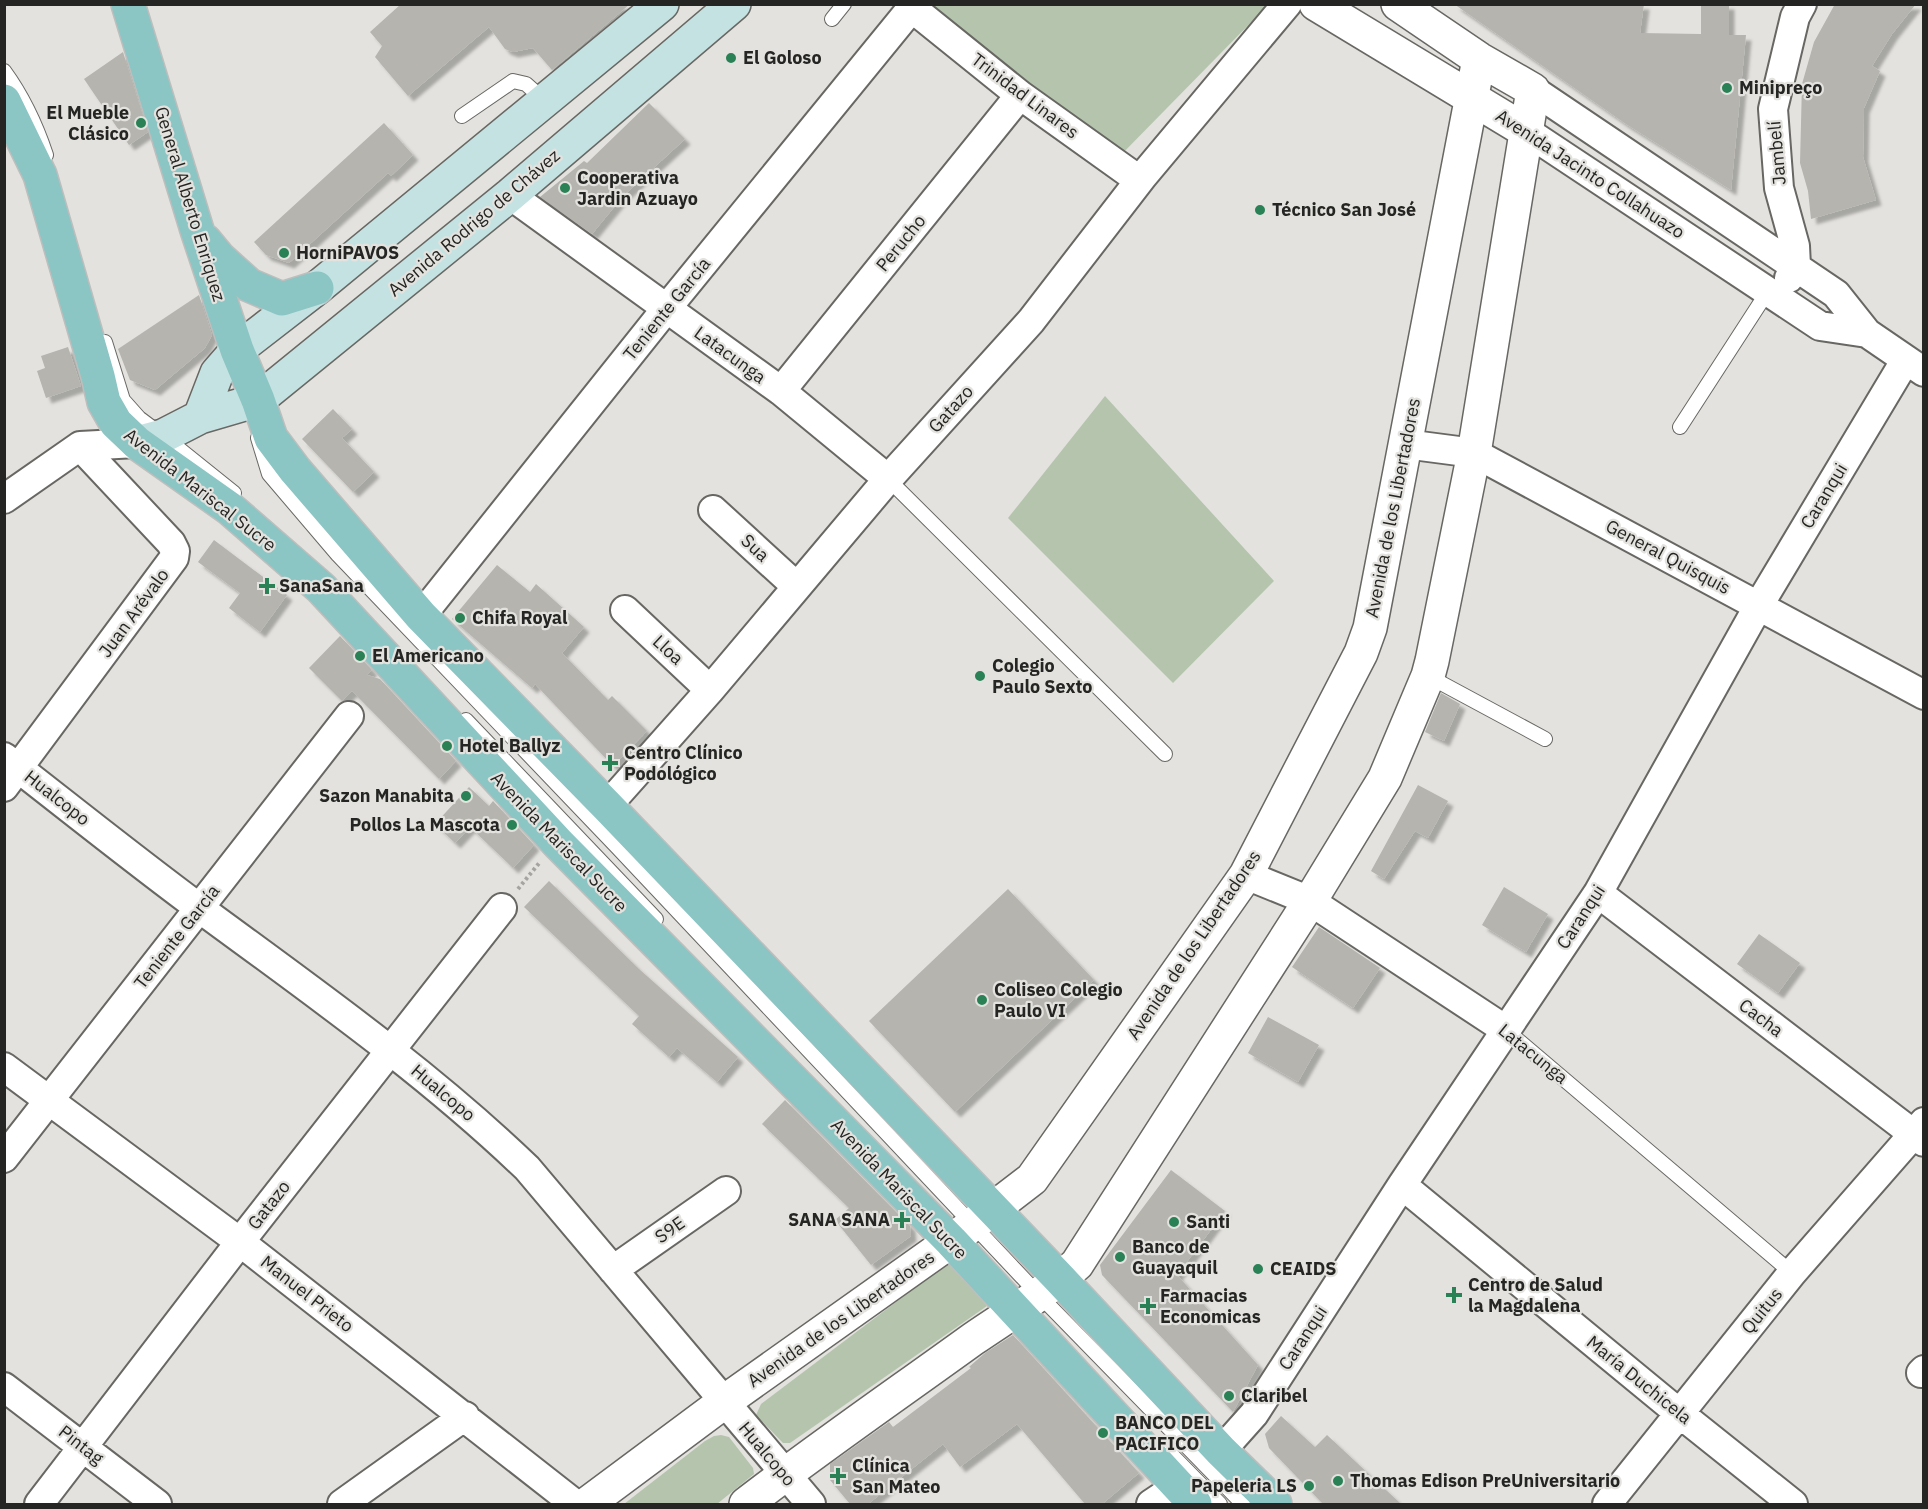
<svg xmlns="http://www.w3.org/2000/svg" width="1928" height="1509" viewBox="0 0 1928 1509" font-family="'IBM Plex Sans',sans-serif">
<style>
.green{fill:#b5c5ad}
.building{fill:#b5b4af;filter:url(#shadow)}
.lines{fill:none;stroke-linecap:round;stroke-linejoin:round}
.service-casing{stroke:#686763;stroke-width:16}
.minor-casing{stroke:#686763;stroke-width:32}
.tertiary-casing{stroke:#686763;stroke-width:36}
.secondary-casing{stroke:#686763;stroke-width:36}
.primary-casing{stroke:#bebebd;stroke-width:36}
.path{stroke:#a5a4a1;stroke-width:4;stroke-dasharray:3 3;stroke-linecap:butt}
.service{stroke:#fff;stroke-width:14}
.minor{stroke:#fff;stroke-width:28}
.tertiary{stroke:#fff;stroke-width:33}
.secondary{stroke:#c5e2e2;stroke-width:33}
.primary{stroke:#8bc5c4;stroke-width:33}
.poi-dot{fill:#298155;stroke:#e3e2de;stroke-width:2}
.labels{text-anchor:middle;stroke-width:4.5;stroke-linejoin:round;paint-order:stroke}
.poi-label{font-size:18px;font-weight:bold;fill:#252523;stroke:#e3e2de;text-anchor:start}
.street-label{font-size:18px;fill:#252523;stroke:#e3e2de}
</style>
<defs>
<filter id="shadow"><feDropShadow dx="5.5" dy="5.5" stdDeviation="1.5" flood-color="#0004"/></filter>
</defs>
<rect width="100%" height="100%" fill="#e3e2de"/>
<path class="green" d="M 936,4 L 1268,5 L 1116,160 L 929,14 Z
M 1105,396 L 1274,581 L 1173,683 L 1008,518 Z
M 949,1262 L 987,1306 L 790,1443 L 783,1443 L 756,1415 L 761,1404 Z
M 721,1435 L 729,1437 L 753,1468 L 754,1474 L 717,1504 L 624,1504 L 705,1441 L 714,1436 Z"/>
<path class="building" d="M 401,4 L 630,4 L 552,70 L 533,48 L 513,52 L 505,49 L 489,27 L 408,96 L 375,57 L 382,46 L 370,32 Z
M 1454,4 L 1644,4 L 1640,33 L 1701,34 L 1701,4 L 1729,4 L 1729,35 L 1746,35 L 1731,190 L 1626,124 Z
M 1835,4 L 1916,4 L 1892,34 L 1872,66 L 1880,71 L 1864,108 L 1863,157 L 1876,200 L 1811,219 L 1808,191 L 1800,163 L 1802,84 L 1814,42 Z
M 123,52 L 148,132 L 129,145 L 84,79 Z
M 649,103 L 685,139 L 623,196 L 592,234 L 540,197 L 584,161 L 587,163 Z
M 384,123 L 413,155 L 391,176 L 388,173 L 289,263 L 266,255 L 254,242 Z
M 199,295 L 212,335 L 205,348 L 155,390 L 130,380 L 118,349 Z
M 68,347 L 81,386 L 46,398 L 37,371 L 45,368 L 41,356 Z
M 333,409 L 352,429 L 342,438 L 374,472 L 353,492 L 302,439 Z
M 214,540 L 287,595 L 260,632 L 229,608 L 240,593 L 198,562 Z
M 497,565 L 530,592 L 536,584 L 584,627 L 562,653 L 608,700 L 612,696 L 647,731 L 613,766 L 535,684 L 532,688 L 452,619 Z
M 340,636 L 372,670 L 367,675 L 380,679 L 456,761 L 439,779 L 352,691 L 342,701 L 309,668 Z
M 1441,693 L 1460,704 L 1444,741 L 1425,732 Z
M 1418,785 L 1448,801 L 1428,838 L 1415,831 L 1384,879 L 1371,871 Z
M 469,787 L 489,806 L 493,801 L 534,845 L 513,868 L 470,827 L 455,843 L 435,824 Z
M 549,881 L 639,969 L 738,1057 L 717,1082 L 677,1048 L 669,1057 L 632,1024 L 639,1016 L 524,907 Z
M 1504,887 L 1548,914 L 1526,952 L 1482,925 Z
M 1008,889 L 1094,980 L 955,1112 L 869,1021 Z
M 1319,927 L 1380,968 L 1353,1008 L 1292,967 Z
M 1759,934 L 1800,963 L 1778,993 L 1737,964 Z
M 1268,1017 L 1319,1045 L 1298,1082 L 1248,1053 Z
M 785,1100 L 910,1226 L 911,1236 L 871,1265 L 835,1220 L 849,1208 L 762,1124 Z
M 1171,1170 L 1225,1211 L 1177,1275 L 1258,1365 L 1233,1412 L 1102,1275 L 1100,1265 Z
M 1013,1335 L 1139,1473 L 1102,1504 L 1085,1504 L 1017,1424 L 960,1467 L 943,1444 L 868,1504 L 850,1504 L 830,1480 L 830,1464 L 889,1422 L 893,1427 L 971,1368 L 969,1367 L 985,1353 Z
M 1281,1416 L 1315,1447 L 1327,1435 L 1401,1504 L 1323,1504 L 1269,1448 L 1265,1434 Z"/>
<g class="lines">
<defs>
<path id="service" d="M 832,19 L 844,4
M 4,71 C 23,97 36,125 46,155
M 462,116 L 513,81 L 526,84 L 544,100
M 105,342 L 123,400 L 139,418 L 163,436 L 234,493
M 1680,427 L 1768,291
M 258,438 L 269,474 L 338,555 L 617,847 L 1038,1294 L 1243,1504
M 888,479 L 1165,754
M 1428,676 L 1545,739
M 466,720 L 656,919
M 1506,1030 L 1792,1273
M 1160,1443 L 1220,1504"/>
<path id="minor" d="M 912,8 L 1020,95 L 1139,180
M 1533,90 L 1836,294 L 1867,333 L 1924,372
M 1526,131 L 1820,326 L 1867,333
M 510,195 L 781,391 L 888,479
M 1789,278 L 1796,266 L 1795,246 L 1779,188 L 1773,109 L 1795,17 L 1802,4
M 781,391 L 1020,95
M 1405,444 L 1474,453 L 1924,695
M 4,499 L 80,446 L 137,443
M 713,510 L 796,586
M 625,610 L 710,690
M 421,616 L 666,309 L 915,4
M 4,757 C 71,809 138,863 206,913 C 316,994 428,1073 527,1168 L 811,1504
M 4,787 L 174,558 L 175,551 L 171,543 L 80,446
M 607,806 L 710,690 L 888,479 L 1031,321 L 1143,176 L 1287,4
M 1246,875 L 1310,901 L 1506,1030
M 1598,893 L 1924,1142
M 4,1067 L 240,1242 L 575,1504
M 4,1158 L 349,716
M 1402,1185 L 1679,1413 L 1793,1504
M 613,1270 L 726,1191
M 1921,1373 L 1924,1370
M 4,1387 L 157,1504
M 1221,1451 L 1254,1414 L 1402,1185 L 1598,893 L 1759,605 L 1905,361
M 39,1504 L 240,1242 L 502,908
M 342,1504 L 465,1416
M 1151,1504 L 1178,1486
M 1607,1504 L 1792,1273 L 1924,1122"/>
<path id="tertiary" d="M 1316,4 L 1526,131
M 587,1504 L 724,1402 L 951,1241 L 1032,1179 L 1246,875 L 1361,653 L 1370,628 L 1479,59
M 746,1504 C 820,1447 897,1394 973,1339 C 1008,1315 1045,1293 1077,1264 L 1310,901 L 1385,778 L 1428,676 L 1432,661 L 1474,453 L 1533,90 L 1479,59 L 1398,4"/>
<path id="secondary" d="M 200,417 L 217,373 L 237,350 L 317,288 L 662,4
M 137,443 L 163,436 L 200,417 L 258,400 L 510,195 L 734,4"/>
<path id="primary" d="M 128,4 L 197,230 L 237,350 L 258,400 L 271,438 L 295,470 L 421,616 L 607,806 L 1060,1279 L 1221,1451 L 1275,1504
M 4,101 L 40,175 L 98,376 L 104,402 L 116,423 L 137,443 L 229,508 L 321,588 L 557,842 L 951,1241 L 1195,1504
M 205,241 L 219,258 L 249,285 L 282,299 L 317,288"/>
</defs>
<use href="#service" class="service-casing"/>
<use href="#minor" class="minor-casing"/>
<use href="#tertiary" class="tertiary-casing"/>
<use href="#secondary" class="secondary-casing"/>
<use href="#primary" class="primary-casing"/>
<path class="path" d="M 518,889 L 540,862"/>
<use href="#service" class="service"/>
<use href="#minor" class="minor"/>
<use href="#tertiary" class="tertiary"/>
<use href="#secondary" class="secondary"/>
<use href="#primary" class="primary"/>
</g>
<g class="poi-dot">
<circle cx="731" cy="58" r="6"/>
<circle cx="1727" cy="88" r="6"/>
<circle cx="141" cy="123" r="6"/>
<circle cx="565" cy="188" r="6"/>
<circle cx="1260" cy="210" r="6"/>
<circle cx="284" cy="253" r="6"/>
<path d="M264 577h6v6h6v6h-6v6h-6v-6h-6v-6h6z"/>
<circle cx="460" cy="618" r="6"/>
<circle cx="360" cy="656" r="6"/>
<circle cx="980" cy="676" r="6"/>
<circle cx="447" cy="746" r="6"/>
<path d="M607 754h6v6h6v6h-6v6h-6v-6h-6v-6h6z"/>
<circle cx="466" cy="796" r="6"/>
<circle cx="512" cy="825" r="6"/>
<circle cx="982" cy="1000" r="6"/>
<path d="M899 1211h6v6h6v6h-6v6h-6v-6h-6v-6h6z"/>
<circle cx="1174" cy="1222" r="6"/>
<circle cx="1120" cy="1257" r="6"/>
<circle cx="1258" cy="1269" r="6"/>
<path d="M1451 1286h6v6h6v6h-6v6h-6v-6h-6v-6h6z"/>
<path d="M1145 1297h6v6h6v6h-6v6h-6v-6h-6v-6h6z"/>
<circle cx="1229" cy="1396" r="6"/>
<circle cx="1103" cy="1433" r="6"/>
<path d="M835 1467h6v6h6v6h-6v6h-6v-6h-6v-6h6z"/>
<circle cx="1338" cy="1481" r="6"/>
<circle cx="1309" cy="1486" r="6"/>
</g>
<g class="labels">
<g class="poi-label">
<text x="743" y="64">El Goloso</text>
<text x="1739" y="94">Minipreço</text>
<text x="129" y="119" text-anchor="end">El Mueble<tspan x="129" dy="21">Clásico</tspan></text>
<text x="577" y="184">Cooperativa<tspan x="577" dy="21">Jardin Azuayo</tspan></text>
<text x="1272" y="216">Técnico San José</text>
<text x="296" y="259">HorniPAVOS</text>
<text x="279" y="592">SanaSana</text>
<text x="472" y="624">Chifa Royal</text>
<text x="372" y="662">El Americano</text>
<text x="992" y="672">Colegio<tspan x="992" dy="21">Paulo Sexto</tspan></text>
<text x="459" y="752">Hotel Ballyz</text>
<text x="624" y="759">Centro Clínico<tspan x="624" dy="21">Podológico</tspan></text>
<text x="454" y="802" text-anchor="end">Sazon Manabita</text>
<text x="500" y="831" text-anchor="end">Pollos La Mascota</text>
<text x="994" y="996">Coliseo Colegio<tspan x="994" dy="21">Paulo VI</tspan></text>
<text x="890" y="1226" text-anchor="end">SANA SANA</text>
<text x="1186" y="1228">Santi</text>
<text x="1132" y="1253">Banco de<tspan x="1132" dy="21">Guayaquil</tspan></text>
<text x="1270" y="1275">CEAIDS</text>
<text x="1468" y="1291">Centro de Salud<tspan x="1468" dy="21">la Magdalena</tspan></text>
<text x="1160" y="1302">Farmacias<tspan x="1160" dy="21">Economicas</tspan></text>
<text x="1241" y="1402">Claribel</text>
<text x="1115" y="1429">BANCO DEL<tspan x="1115" dy="21">PACIFICO</tspan></text>
<text x="852" y="1472">Clínica<tspan x="852" dy="21">San Mateo</tspan></text>
<text x="1350" y="1487">Thomas Edison PreUniversitario</text>
<text x="1297" y="1492" text-anchor="end">Papeleria LS</text>
</g>
<g class="street-label">
<text transform="translate(1025 96) rotate(37)" y="6">Trinidad Linares</text>
<text transform="translate(1777 153) rotate(-95)" y="6">Jambelí</text>
<text transform="translate(1590 174) rotate(33)" y="6">Avenida Jacinto Collahuazo</text>
<text transform="translate(190 204) rotate(73)" y="6">General Alberto Enriquez</text>
<text transform="translate(474 223) rotate(-40)" y="6">Avenida Rodrigo de Chávez</text>
<text transform="translate(901 243) rotate(-51)" y="6">Perucho</text>
<text transform="translate(667 309) rotate(-51)" y="6">Teniente García</text>
<text transform="translate(730 355) rotate(36)" y="6">Latacunga</text>
<text transform="translate(951 409) rotate(-48)" y="6">Gatazo</text>
<text transform="translate(200 490) rotate(38)" y="6">Avenida Mariscal Sucre</text>
<text transform="translate(1824 496) rotate(-59)" y="6">Caranqui</text>
<text transform="translate(1393 508) rotate(-79)" y="6">Avenida de los Libertadores</text>
<text transform="translate(755 548) rotate(43)" y="6">Sua</text>
<text transform="translate(1668 557) rotate(28)" y="6">General Quisquis</text>
<text transform="translate(134 613) rotate(-54)" y="6">Juan Arévalo</text>
<text transform="translate(668 650) rotate(43)" y="6">Lloa</text>
<text transform="translate(57 798) rotate(38)" y="6">Hualcopo</text>
<text transform="translate(559 842) rotate(46)" y="6">Avenida Mariscal Sucre</text>
<text transform="translate(1581 917) rotate(-57)" y="6">Caranqui</text>
<text transform="translate(177 937) rotate(-52)" y="6">Teniente García</text>
<text transform="translate(1194 945) rotate(-56)" y="6">Avenida de los Libertadores</text>
<text transform="translate(1761 1018) rotate(37)" y="6">Cacha</text>
<text transform="translate(1533 1054) rotate(39)" y="6">Latacunga</text>
<text transform="translate(443 1093) rotate(40)" y="6">Hualcopo</text>
<text transform="translate(899 1189) rotate(46)" y="6">Avenida Mariscal Sucre</text>
<text transform="translate(269 1205) rotate(-52)" y="6">Gatazo</text>
<text transform="translate(670 1230) rotate(-35)" y="6">S9E</text>
<text transform="translate(307 1294) rotate(38)" y="6">Manuel Prieto</text>
<text transform="translate(1762 1311) rotate(-51)" y="6">Quitus</text>
<text transform="translate(841 1319) rotate(-35)" y="6">Avenida de los Libertadores</text>
<text transform="translate(1303 1338) rotate(-57)" y="6">Caranqui</text>
<text transform="translate(1639 1380) rotate(39)" y="6">María Duchicela</text>
<text transform="translate(81 1445) rotate(38)" y="6">Pintag</text>
<text transform="translate(767 1454) rotate(50)" y="6">Hualcopo</text>
</g>
</g>
<rect width="1928" height="1509" fill="none" stroke="#252523" stroke-width="12"/>
</svg>
